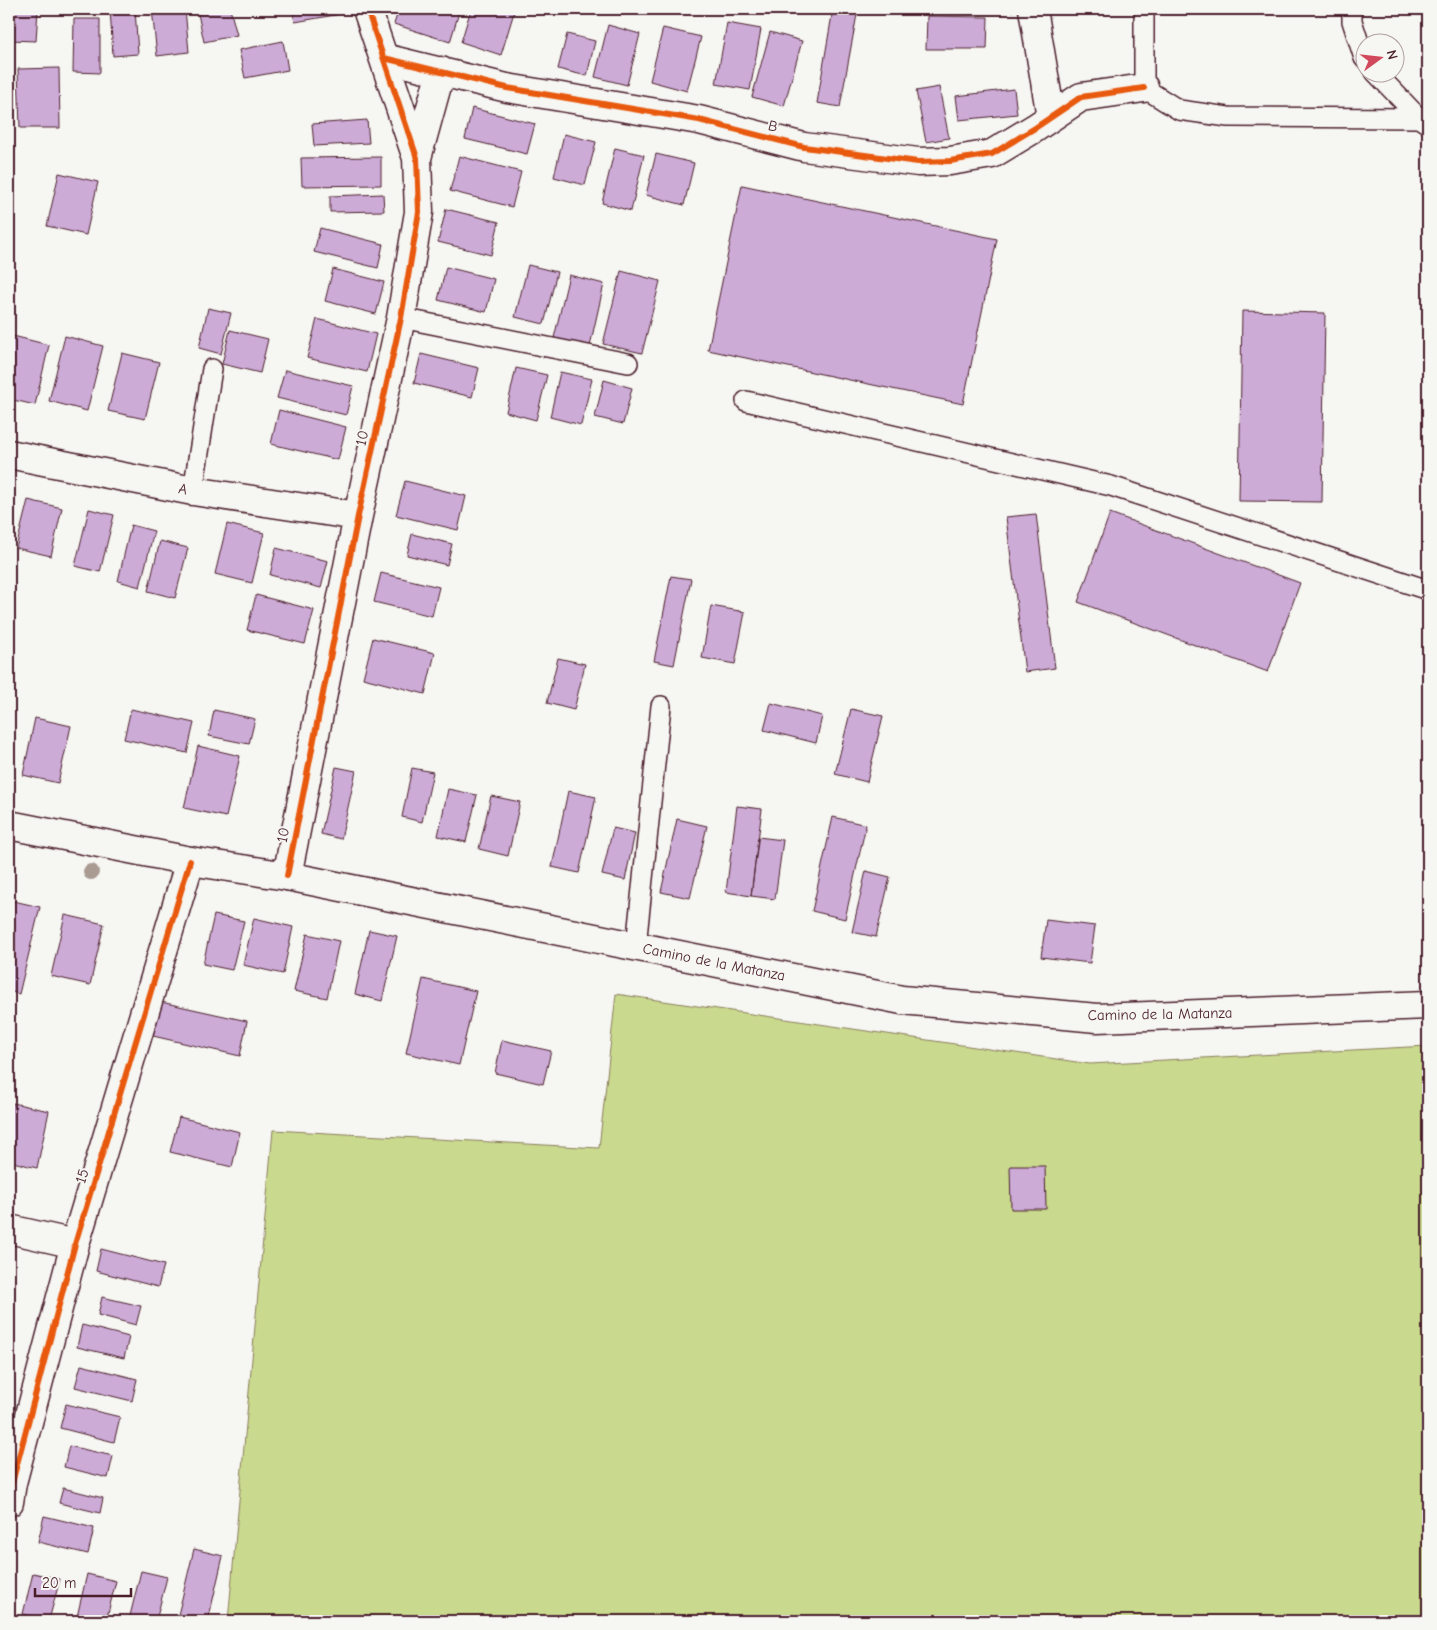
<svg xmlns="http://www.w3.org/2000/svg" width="1437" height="1630" viewBox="0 0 1437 1630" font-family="'Comic Neue',sans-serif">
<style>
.green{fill:#c9da8e;stroke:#8a7c5c}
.building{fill:#ccabd7;stroke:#4a1f2b}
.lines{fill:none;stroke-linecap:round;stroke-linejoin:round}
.lane-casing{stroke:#4a1f2b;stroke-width:22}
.street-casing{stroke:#4a1f2b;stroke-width:31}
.secondary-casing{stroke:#4a1f2b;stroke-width:31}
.lane{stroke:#f6f6f2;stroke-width:19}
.street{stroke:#f6f6f2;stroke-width:28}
.secondary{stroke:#f6f6f2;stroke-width:28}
.cycleway-casing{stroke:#f6f6f2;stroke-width:9}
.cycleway{stroke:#e8590c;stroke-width:6}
.tree{fill:#a99a92}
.labels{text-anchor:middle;stroke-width:4;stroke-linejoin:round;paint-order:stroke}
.street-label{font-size:15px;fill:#4a1f2b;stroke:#f6f6f2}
</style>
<rect width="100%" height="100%" fill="#f6f6f2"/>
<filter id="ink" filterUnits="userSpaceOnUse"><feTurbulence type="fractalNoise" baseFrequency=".02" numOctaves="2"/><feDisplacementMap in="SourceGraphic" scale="10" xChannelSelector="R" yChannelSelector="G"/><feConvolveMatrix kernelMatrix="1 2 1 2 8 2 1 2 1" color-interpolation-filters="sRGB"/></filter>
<g filter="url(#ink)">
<path class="green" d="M 616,994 L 1090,1064 L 1428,1046 L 1428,1621 L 228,1621 L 273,1130 L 599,1148 Z"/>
<path class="building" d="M 9,9 L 38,9 L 36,41 L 9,40 Z
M 110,9 L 135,9 L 138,54 L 113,56 Z
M 152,9 L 185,9 L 189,52 L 157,56 Z
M 197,9 L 230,9 L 237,35 L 204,42 Z
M 292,9 L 340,9 L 341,14 L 295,22 Z
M 399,9 L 460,9 L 450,42 L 394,24 Z
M 471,9 L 515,9 L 501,55 L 461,42 Z
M 555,9 L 579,9 L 577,14 Z
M 833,9 L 858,9 L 840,107 L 817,103 Z
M 935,9 L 1014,9 L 1014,11 Z
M 927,16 L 988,17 L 987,49 L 926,49 Z
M 74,19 L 100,19 L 100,73 L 73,72 Z
M 727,23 L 761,29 L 750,90 L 716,84 Z
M 608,25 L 640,34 L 627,85 L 595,77 Z
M 663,28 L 701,37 L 687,91 L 650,81 Z
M 770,32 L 802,41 L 784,106 L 752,97 Z
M 567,34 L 595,41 L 587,76 L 558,69 Z
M 283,41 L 288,70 L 245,78 L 239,50 Z
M 59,68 L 60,128 L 20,128 L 18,69 Z
M 939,87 L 949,138 L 926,142 L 916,91 Z
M 1014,89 L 1017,114 L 959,120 L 956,96 Z
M 472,108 L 535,124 L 527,154 L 465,139 Z
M 367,120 L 369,143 L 314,146 L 312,124 Z
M 564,134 L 596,142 L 585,185 L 554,177 Z
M 615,148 L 644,155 L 631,211 L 602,203 Z
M 656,154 L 694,163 L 684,205 L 646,195 Z
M 459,156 L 521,172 L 512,207 L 450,191 Z
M 381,157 L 381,185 L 302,186 L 301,158 Z
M 59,173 L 98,182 L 86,235 L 47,226 Z
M 742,185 L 997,239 L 963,404 L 708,350 Z
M 383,194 L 384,211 L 330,212 L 330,196 Z
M 446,209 L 499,222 L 491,255 L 438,242 Z
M 320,228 L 383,244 L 378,268 L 314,252 Z
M 528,265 L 557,272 L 544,324 L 515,317 Z
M 446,267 L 494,279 L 486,312 L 438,300 Z
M 333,269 L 384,282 L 376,314 L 325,301 Z
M 621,271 L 660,281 L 642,353 L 603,344 Z
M 569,275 L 604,284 L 590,346 L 554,338 Z
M 208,308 L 231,313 L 221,354 L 199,348 Z
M 1242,311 L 1325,313 L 1322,502 L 1239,501 Z
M 317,319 L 376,334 L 367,372 L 307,358 Z
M 230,330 L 268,339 L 260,373 L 222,364 Z
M 9,335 L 49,345 L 35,405 L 9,399 Z
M 65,336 L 103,346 L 87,411 L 49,401 Z
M 122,353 L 159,362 L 145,419 L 108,411 Z
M 421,354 L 479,368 L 472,397 L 414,383 Z
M 516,368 L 547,375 L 536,420 L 506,412 Z
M 285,370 L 353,386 L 346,415 L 277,398 Z
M 560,372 L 592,379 L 581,425 L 550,417 Z
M 604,380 L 632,388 L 623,424 L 595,417 Z
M 279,410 L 346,427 L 338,460 L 271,444 Z
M 405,481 L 466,496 L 458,530 L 396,515 Z
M 28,500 L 62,508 L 51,556 L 16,548 Z
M 89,509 L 114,515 L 100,572 L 75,566 Z
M 1110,513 L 1300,583 L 1268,672 L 1078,602 Z
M 1036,514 L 1055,668 L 1025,672 L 1006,517 Z
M 227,524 L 264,533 L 252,583 L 215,574 Z
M 131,525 L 154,531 L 140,587 L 118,581 Z
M 412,534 L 452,544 L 447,565 L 407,555 Z
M 160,541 L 188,548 L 175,598 L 148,591 Z
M 276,548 L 328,561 L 321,588 L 270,575 Z
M 381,573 L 439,587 L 432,616 L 374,602 Z
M 671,576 L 691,579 L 674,665 L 654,661 Z
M 256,595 L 314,610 L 305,644 L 247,630 Z
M 711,606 L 745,612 L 735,664 L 702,658 Z
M 373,638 L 435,653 L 425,694 L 363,678 Z
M 558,658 L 585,664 L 574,710 L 547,703 Z
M 771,703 L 822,716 L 816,743 L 764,730 Z
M 131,709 L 194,723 L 187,753 L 124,739 Z
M 851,709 L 883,716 L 867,782 L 835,774 Z
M 214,710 L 255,719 L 249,744 L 209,736 Z
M 35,718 L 71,726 L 58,783 L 23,775 Z
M 198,746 L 240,756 L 226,817 L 184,808 Z
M 336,767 L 356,771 L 341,839 L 321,834 Z
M 412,768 L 433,772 L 422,822 L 402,817 Z
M 448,789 L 477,795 L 466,842 L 438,836 Z
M 568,791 L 596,797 L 579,873 L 552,867 Z
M 491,796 L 520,802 L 508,856 L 479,849 Z
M 737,806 L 762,809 L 751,896 L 726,892 Z
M 833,817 L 866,825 L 845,919 L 812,911 Z
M 677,819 L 707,826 L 690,898 L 661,892 Z
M 613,828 L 635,833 L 625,880 L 602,875 Z
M 758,837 L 783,840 L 775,899 L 751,896 Z
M 866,871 L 890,877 L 876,937 L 852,932 Z
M 9,900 L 40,907 L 19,994 L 9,991 Z
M 65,915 L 104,924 L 90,985 L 51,976 Z
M 214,915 L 244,921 L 232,970 L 203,964 Z
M 254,918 L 293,927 L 283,974 L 243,965 Z
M 1046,920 L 1095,926 L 1090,963 L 1041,957 Z
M 369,930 L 397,936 L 382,1001 L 355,994 Z
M 307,934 L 339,941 L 327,998 L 294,991 Z
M 423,979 L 476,991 L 459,1065 L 406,1053 Z
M 161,1002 L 247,1021 L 240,1056 L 153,1036 Z
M 502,1040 L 551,1051 L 543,1084 L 495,1073 Z
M 13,1103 L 49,1111 L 37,1168 L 9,1161 L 9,1121 Z
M 179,1117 L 240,1132 L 232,1167 L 170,1152 Z
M 1010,1166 L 1045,1166 L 1046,1209 L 1011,1209 Z
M 101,1249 L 164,1265 L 158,1287 L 96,1271 Z
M 102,1297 L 141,1306 L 136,1325 L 98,1315 Z
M 82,1325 L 129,1337 L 124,1358 L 77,1347 Z
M 81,1365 L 137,1379 L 132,1401 L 75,1387 Z
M 66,1404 L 120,1417 L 114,1442 L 60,1428 Z
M 69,1446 L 113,1456 L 108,1478 L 64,1467 Z
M 63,1488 L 103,1498 L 100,1513 L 59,1503 Z
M 44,1516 L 94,1528 L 88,1554 L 38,1542 Z
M 194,1549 L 223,1556 L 208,1621 L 178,1615 Z
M 141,1571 L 167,1577 L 156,1621 L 129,1620 Z
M 33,1573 L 60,1579 L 49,1620 L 23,1614 Z
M 87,1574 L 116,1581 L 106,1621 L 76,1621 Z"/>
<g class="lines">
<defs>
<path id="lane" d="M 1144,9 L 1144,88 L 1179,110 L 1228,117 L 1419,118
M 1352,9 L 1352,21 L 1364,58
M 1375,72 L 1419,118 L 1425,122
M 401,318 L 628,363
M 746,401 L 1111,486 L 1428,590
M 193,491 L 212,369
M 636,946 L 661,706"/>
<path id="street" d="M 1033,9 L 1051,117
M 384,58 L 507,88 L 699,120 L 804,147 L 918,162 L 950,161 L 992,154 L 1035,128 L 1081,97 L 1144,88
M 417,158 L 441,71
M 9,454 L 193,491 L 358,516
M 287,876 L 358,516 L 401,318 L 419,212 L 417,158 L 367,9
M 9,1229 L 75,1244
M 9,1502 L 12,1483 L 75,1244 L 190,861"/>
<path id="secondary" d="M 9,825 L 190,861 L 287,876 L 902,1000 L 1097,1018 L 1428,1005"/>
</defs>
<use href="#lane" class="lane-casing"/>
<use href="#street" class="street-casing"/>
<use href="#secondary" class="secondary-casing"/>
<use href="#lane" class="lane"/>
<use href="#street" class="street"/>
<use href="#secondary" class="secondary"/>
<defs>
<path id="cycleway" d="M 384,58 L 507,88 L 699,120 L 804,147 L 918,162 L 950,161 L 992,154 L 1035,128 L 1081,97 L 1144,88
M 287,876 L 358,516 L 401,318 L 419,212 L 417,158 L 367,9
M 9,1502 L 12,1483 L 75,1244 L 190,861"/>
</defs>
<use href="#cycleway" class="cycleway-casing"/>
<use href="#cycleway" class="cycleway"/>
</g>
<circle class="tree" cx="91" cy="872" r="8"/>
</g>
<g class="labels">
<g class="street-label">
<text transform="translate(773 126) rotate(14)" y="5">B</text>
<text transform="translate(362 438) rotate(-78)" y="5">10</text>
<text transform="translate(183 489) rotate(11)" y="5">A</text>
<text transform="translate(283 835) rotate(-79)" y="5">10</text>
<text transform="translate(714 962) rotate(11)" y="5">Camino de la Matanza</text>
<text transform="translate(1160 1014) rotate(-1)" y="5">Camino de la Matanza</text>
<text transform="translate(82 1176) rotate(-73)" y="5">15</text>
</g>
</g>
<rect width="1437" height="1630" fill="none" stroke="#f6f6f2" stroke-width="30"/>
<rect x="15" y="15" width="1407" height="1600" fill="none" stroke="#4a1f2b" stroke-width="2" filter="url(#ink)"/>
<g transform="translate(1380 58) rotate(75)"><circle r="24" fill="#f6f6f2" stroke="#b1a0a2"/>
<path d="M0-4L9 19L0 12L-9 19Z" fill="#d1495b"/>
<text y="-8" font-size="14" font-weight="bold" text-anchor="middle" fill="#4a1f2b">N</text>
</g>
<path d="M35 1588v8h96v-8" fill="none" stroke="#4a1f2b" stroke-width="2.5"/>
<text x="42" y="1588" font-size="15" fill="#4a1f2b" stroke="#f6f6f2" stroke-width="4" paint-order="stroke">20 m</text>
</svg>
